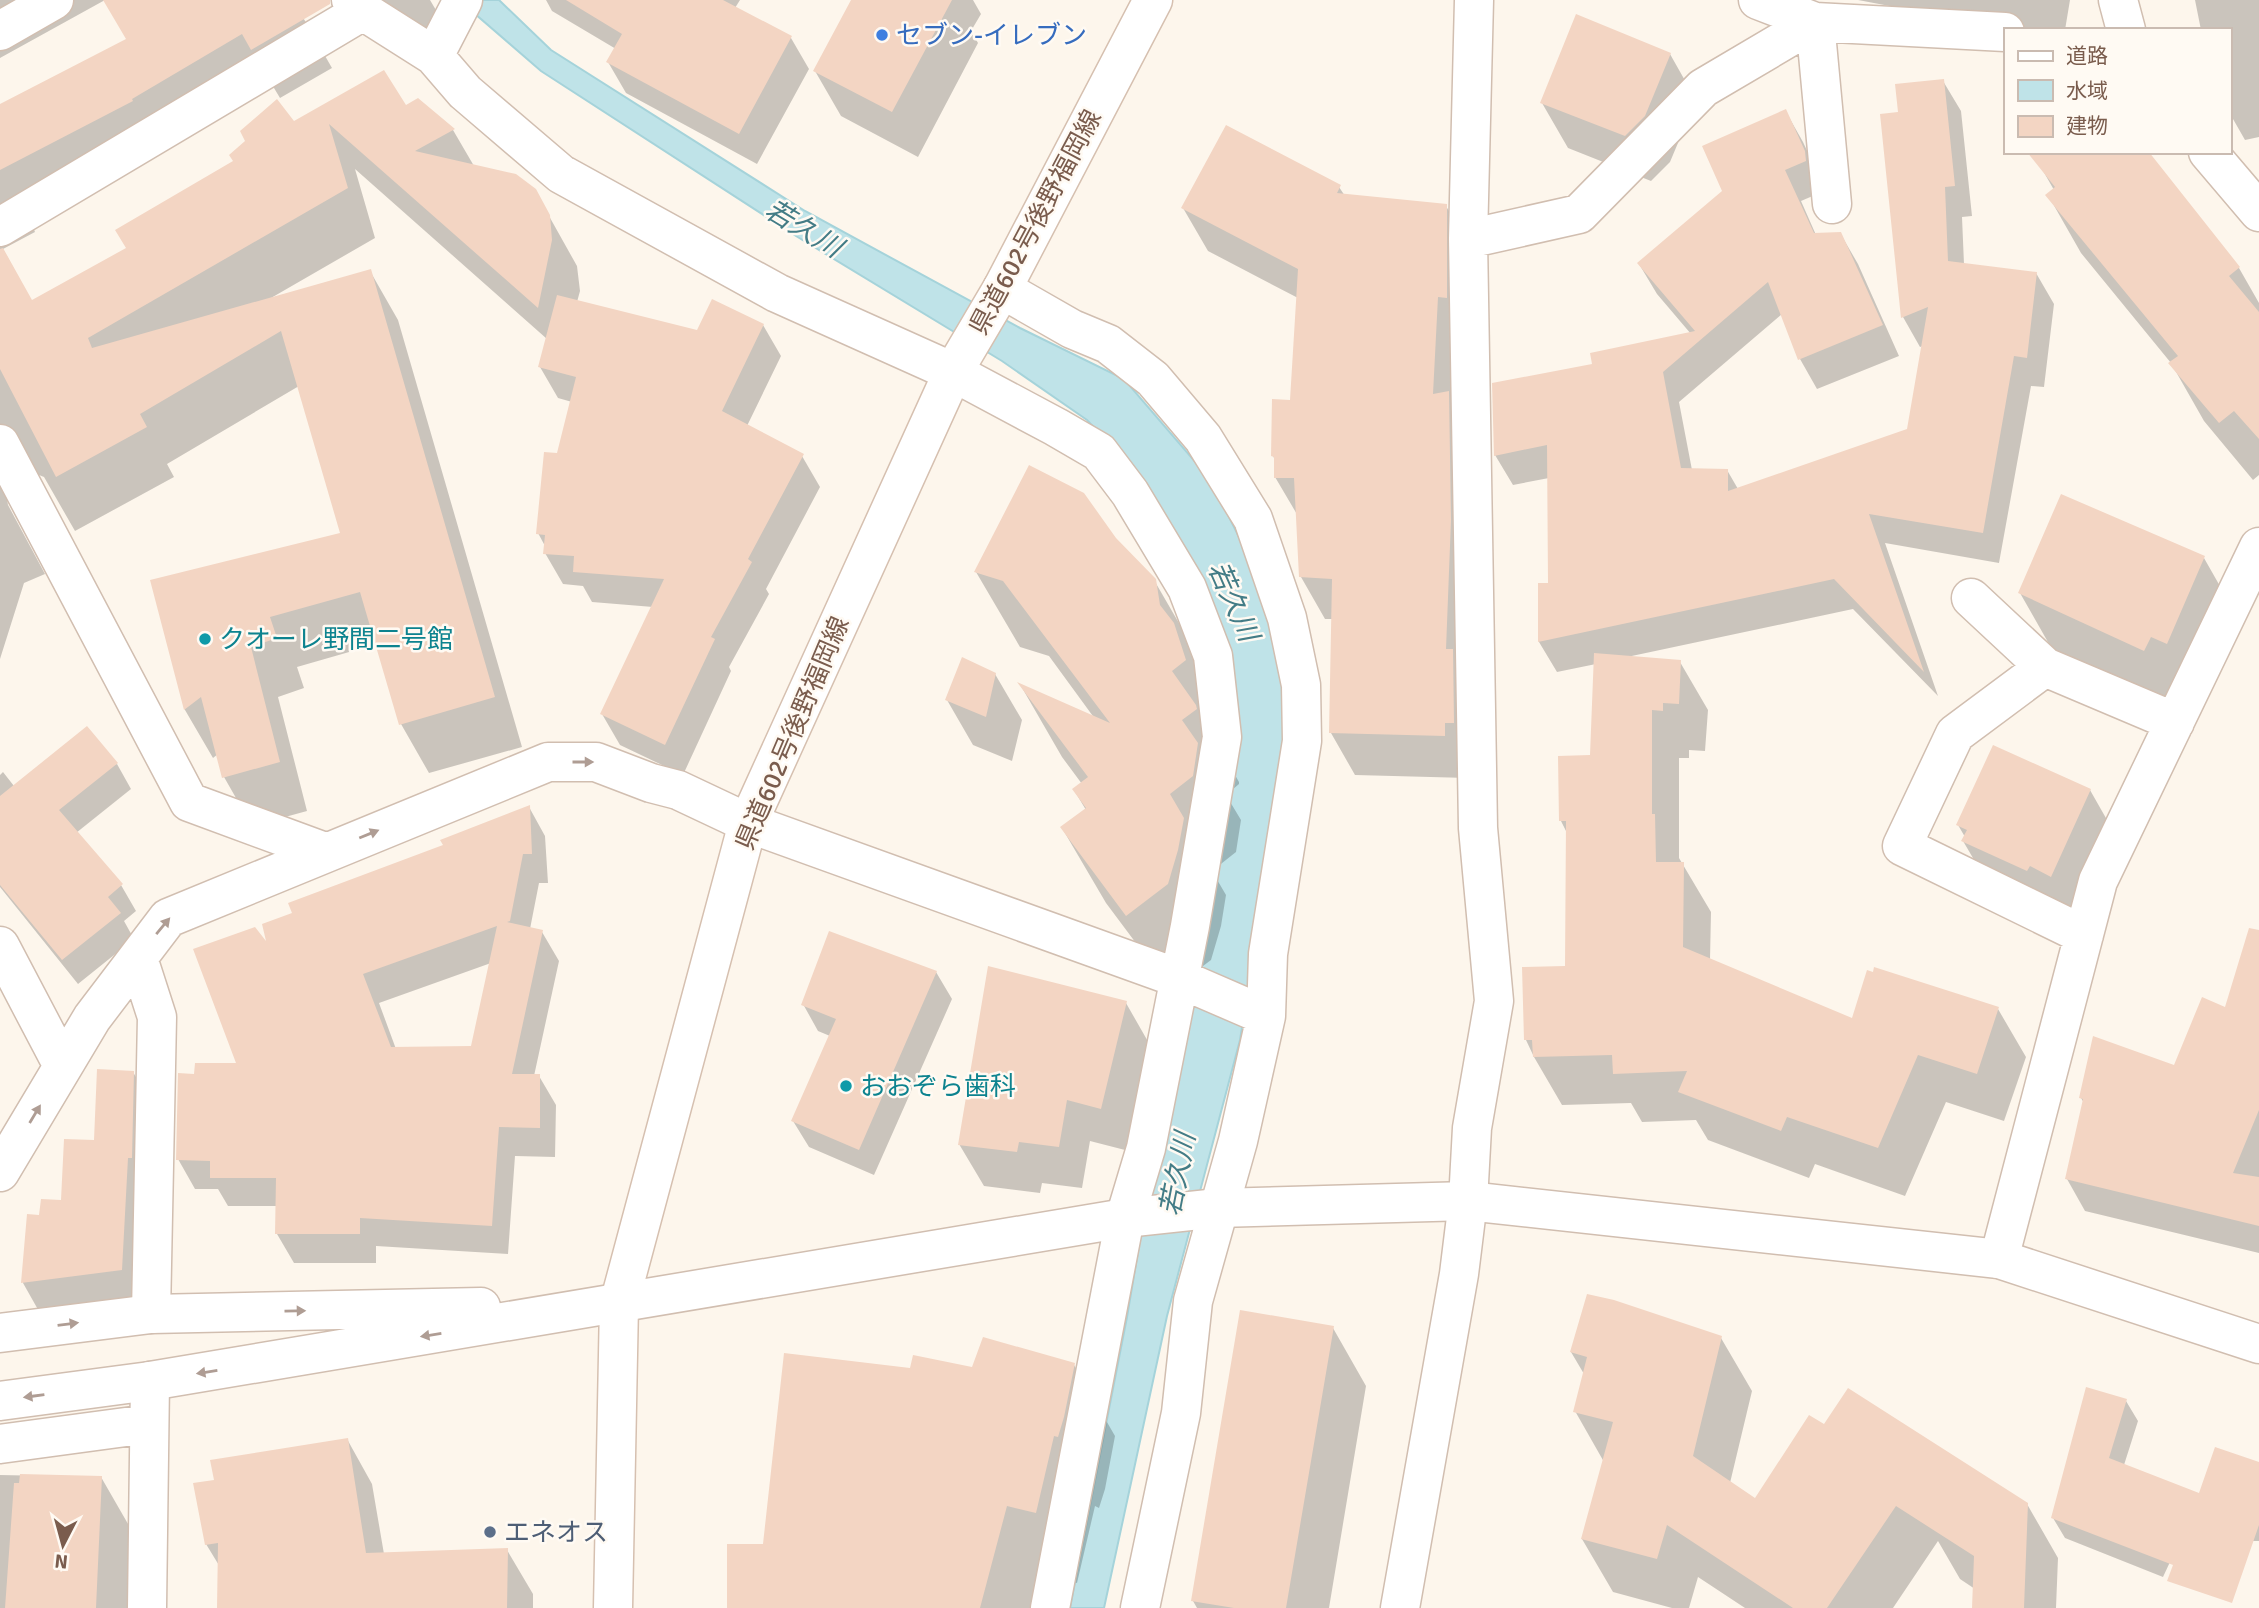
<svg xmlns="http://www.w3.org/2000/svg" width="2259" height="1608" viewBox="0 0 2259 1608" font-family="Signika,'Noto Sans JP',sans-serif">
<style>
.water{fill:#bfe3e8;stroke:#a5d3da;stroke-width:2}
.shadow{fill:#0003;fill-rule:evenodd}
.building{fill:#f3d5c3;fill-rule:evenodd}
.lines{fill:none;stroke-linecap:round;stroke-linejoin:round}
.minor-casing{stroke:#d1beb0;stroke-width:41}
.tertiary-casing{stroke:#d1beb0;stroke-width:41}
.secondary-casing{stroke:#d6c0b0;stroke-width:41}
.minor{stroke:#fff;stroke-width:38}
.tertiary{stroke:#fff;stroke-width:38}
.secondary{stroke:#fff;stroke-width:38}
.oneway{fill:#af9d94}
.shop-dot{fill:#3f7fe0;stroke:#fffaf3;stroke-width:2.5}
.culture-dot{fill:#0f9aa8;stroke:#fffaf3;stroke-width:2.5}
.service-dot{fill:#5c6f8a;stroke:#fffaf3;stroke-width:2.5}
.labels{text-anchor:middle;stroke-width:5;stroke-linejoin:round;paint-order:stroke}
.shop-label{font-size:26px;fill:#366cbe;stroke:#fffaf3;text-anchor:start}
.street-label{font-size:26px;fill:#7a5c4d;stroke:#fffaf3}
.culture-label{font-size:26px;fill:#0d838f;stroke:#fffaf3;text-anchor:start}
.service-label{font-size:26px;fill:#4e5e75;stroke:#fffaf3;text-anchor:start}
.water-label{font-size:28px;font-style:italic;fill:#437c86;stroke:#fffaf3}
</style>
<rect width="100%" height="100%" fill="#fdf6ec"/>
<path class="water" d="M 464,0 L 499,0 L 551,50 L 805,211 L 1020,328 L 1124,379 L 1210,479 L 1255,569 L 1278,641 L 1287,745 L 1240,1040 L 1167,1316 L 1104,1608 L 1070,1608 L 1127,1317 L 1157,1139 L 1236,744 L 1125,460 L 1087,420 L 1002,361 L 796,236 L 541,71 L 474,13 Z"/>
<path class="shadow" d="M 0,0 L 293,0 L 332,68 L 280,98 L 271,83 L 32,225 L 35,232 L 3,249 L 32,302 L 128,249 L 235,162 L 293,123 L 405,107 L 453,130 L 474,166 L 535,191 L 577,266 L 580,291 L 577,302 L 698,332 L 763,325 L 781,356 L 747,426 L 802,456 L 820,487 L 766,589 L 769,594 L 729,667 L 731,671 L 683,775 L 620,745 L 602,714 L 653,607 L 592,602 L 583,586 L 563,584 L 545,553 L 545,546 L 538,533 L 572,402 L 558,398 L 540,367 L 547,339 L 355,169 L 375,238 L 271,298 L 370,271 L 398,320 L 522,747 L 429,773 L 401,724 L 377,644 L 297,667 L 304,688 L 278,697 L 307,811 L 252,826 L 224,777 L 218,754 L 213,758 L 185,710 L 152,581 L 342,534 L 299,386 L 167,464 L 174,477 L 75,531 L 44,477 L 29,471 L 6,493 L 8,505 L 45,574 L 24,583 L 0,659 L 0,106 L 128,40 L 105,0 L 0,58 Z
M 361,0 L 430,0 L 446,27 L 419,54 Z
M 546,0 L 740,0 L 735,8 L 791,38 L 809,69 L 757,164 L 626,93 L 608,62 L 616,49 L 552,11 Z
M 853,0 L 973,0 L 981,14 L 971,31 L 978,43 L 918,157 L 841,116 L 815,71 Z
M 1858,0 L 2070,0 L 2065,30 L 2016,30 Z
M 2195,0 L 2259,0 L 2259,137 L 2245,140 L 2229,112 L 2229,30 L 2201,30 Z
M 1670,54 L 1696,100 L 1670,162 L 1651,181 L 1568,148 L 1542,103 Z
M 1943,81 L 1961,111 L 1972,216 L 1962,217 L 1964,264 L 2036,273 L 2054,304 L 2044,387 L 2031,386 L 1999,563 L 1885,543 L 1938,696 L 1853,609 L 1627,657 L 1680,662 L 1708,710 L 1705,751 L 1689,750 L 1689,758 L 1679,758 L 1679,858 L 1711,912 L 1710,960 L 1853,1020 L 1998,1009 L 2026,1057 L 2004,1121 L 1946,1102 L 1905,1196 L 1815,1164 L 1809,1178 L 1708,1140 L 1696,1120 L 1642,1122 L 1631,1103 L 1562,1105 L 1534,1057 L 1526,1040 L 1567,967 L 1567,833 L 1561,821 L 1592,757 L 1596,664 L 1557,672 L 1539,642 L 1539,585 L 1549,585 L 1549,478 L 1513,485 L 1495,455 L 1594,365 L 1691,334 L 1657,294 L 1639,264 L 1724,192 L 1786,112 L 1803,142 L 1822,183 L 1822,192 L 1801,201 L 1816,235 L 1840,233 L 1858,264 L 1899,356 L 1817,389 L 1800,359 L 1782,314 L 1679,402 L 1692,470 L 1727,470 L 1738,489 L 1908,430 L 1923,346 L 1920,347 L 1903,317 L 1882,116 L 1900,114 Z
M 2147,152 L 2239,268 L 2259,303 L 2259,475 L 2253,480 L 2204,421 L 2171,363 L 2081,253 L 2048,195 L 2054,190 L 2042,169 Z
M 1339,187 L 1345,196 L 1446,206 L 1470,248 L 1468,778 L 1355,775 L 1331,733 L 1333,619 L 1325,619 L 1301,577 L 1298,516 L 1275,477 L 1276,462 L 1273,456 L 1292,402 L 1298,298 L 1208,251 L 1183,208 Z
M 1115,539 L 1154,580 L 1198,656 L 1218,745 L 1239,782 L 1239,784 L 1226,795 L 1241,820 L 1236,852 L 1212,871 L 1226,895 L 1221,926 L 1211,960 L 1171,990 L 1106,903 L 1062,828 L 1086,810 L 1074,790 L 1082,784 L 1062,757 L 1021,686 L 1095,719 L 1049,656 L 1020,647 L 976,572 Z
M 2204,558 L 2237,616 L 2178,708 L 2053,651 L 2020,593 Z
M 995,674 L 1022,720 L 1012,761 L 973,745 L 947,700 Z
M 117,764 L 131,789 L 76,833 L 121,885 L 136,911 L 124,921 L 134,939 L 78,984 L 0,887 L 0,775 L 3,772 L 14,786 Z
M 2090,790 L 2123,848 L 2085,934 L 1997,899 L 1963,841 L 1965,837 L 1958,825 Z
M 529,807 L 545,836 L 548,883 L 539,883 L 530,929 L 542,932 L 559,961 L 534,1076 L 539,1076 L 556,1105 L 555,1157 L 515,1156 L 508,1254 L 376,1246 L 376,1263 L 294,1263 L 277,1234 L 278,1206 L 228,1206 L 218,1189 L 195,1189 L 178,1159 L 196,1076 L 238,1065 L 270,949 L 445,846 ZM 491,963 L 472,1048 L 396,1049 L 379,1003 Z
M 2259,932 L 2259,1253 L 2085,1211 L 2067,1179 L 2084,1103 L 2081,1098 L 2175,1067 L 2226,1009 Z
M 936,972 L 952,999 L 874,1175 L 809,1147 L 793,1121 L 830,1036 L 818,1031 L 803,1004 Z
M 1126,1003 L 1150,1045 L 1125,1150 L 1090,1141 L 1082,1188 L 1042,1183 L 1040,1193 L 984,1186 L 959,1144 Z
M 133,1072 L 156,1112 L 144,1310 L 45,1322 L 23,1283 L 28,1216 L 40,1217 L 63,1202 Z
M 1333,1328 L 1366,1386 L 1329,1608 L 1197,1608 L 1193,1601 Z
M 1721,1338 L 1752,1391 L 1730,1483 L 1756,1500 L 1824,1426 L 2027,1504 L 2058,1558 L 2056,1608 L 1974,1608 L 1975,1589 L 1960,1579 L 1938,1541 L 1893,1608 L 1745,1608 L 1698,1577 L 1689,1608 L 1672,1608 L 1613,1592 L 1582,1539 L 1604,1462 L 1575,1411 L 1584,1374 L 1571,1352 Z
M 1074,1365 L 1115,1436 L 1105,1489 L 1099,1508 L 1095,1506 L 1077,1583 L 1048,1577 L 1039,1608 L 729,1608 L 764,1546 L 912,1370 Z
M 2126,1401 L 2138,1421 L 2124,1465 L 2183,1534 L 2163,1577 L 2065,1538 L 2053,1518 Z
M 347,1439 L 372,1484 L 384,1554 L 507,1550 L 533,1594 L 533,1608 L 219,1608 L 220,1567 L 206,1544 L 216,1482 Z
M 2259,1464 L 2259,1541 L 2212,1541 Z
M 0,1475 L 101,1477 L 139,1543 L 136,1608 L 0,1608 Z"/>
<path class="building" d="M 103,0 L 330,0 L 330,4 L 251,50 L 242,34 L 132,99 L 133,101 L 0,170 L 0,104 L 126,39 Z
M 566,0 L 723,0 L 792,36 L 739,134 L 606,62 L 622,34 Z
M 851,0 L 952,0 L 892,112 L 813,71 Z
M 1576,14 L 1671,53 L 1645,116 L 1625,136 L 1540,103 Z
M 384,70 L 406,105 L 418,98 L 455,129 L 415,151 L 516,174 L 536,189 L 550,215 L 552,240 L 538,308 L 329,124 L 348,188 L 88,338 L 92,348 L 371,269 L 495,697 L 399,725 L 360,592 L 270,617 L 277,638 L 251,647 L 280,762 L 222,778 L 201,697 L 184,710 L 150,580 L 340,533 L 281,331 L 140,414 L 147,427 L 56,477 L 0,369 L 0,249 L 3,248 L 32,300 L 126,248 L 115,230 L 233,161 L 229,155 L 245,141 L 240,131 L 277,99 L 294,121 Z
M 1944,79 L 1955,186 L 1945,187 L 1948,261 L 2037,272 L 2027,358 L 2014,356 L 1983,533 L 1869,514 L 1924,672 L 1834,579 L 1538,642 L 1538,583 L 1548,583 L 1547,445 L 1494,456 L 1492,383 L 1592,364 L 1590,353 L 1695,331 L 1637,263 L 1722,191 L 1702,146 L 1786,109 L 1805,151 L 1806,161 L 1785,170 L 1814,233 L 1841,232 L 1883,325 L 1798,360 L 1768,282 L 1663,372 L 1681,468 L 1728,469 L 1728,491 L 1907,429 L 1928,307 L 1901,318 L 1880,114 L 1898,112 L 1895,84 Z
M 1226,125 L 1341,185 L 1337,193 L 1447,204 L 1447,298 L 1438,297 L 1433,394 L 1449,391 L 1451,520 L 1446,649 L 1453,649 L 1454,723 L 1445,723 L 1445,736 L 1329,733 L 1332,579 L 1299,577 L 1294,478 L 1274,478 L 1274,457 L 1271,456 L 1272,399 L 1290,400 L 1298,269 L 1181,208 Z
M 2027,152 L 2149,152 L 2240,267 L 2229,276 L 2259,312 L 2259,439 L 2234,411 L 2219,423 L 2168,363 L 2178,356 L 2045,195 L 2055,187 Z
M 557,295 L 697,330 L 712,299 L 764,324 L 722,411 L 804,454 L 748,559 L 752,562 L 711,637 L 715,639 L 665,745 L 600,714 L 664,579 L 573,572 L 574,556 L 543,554 L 545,535 L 536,534 L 544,452 L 557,453 L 576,377 L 538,367 Z
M 1029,465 L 1084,493 L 1116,538 L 1156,579 L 1160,605 L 1174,623 L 1186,660 L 1172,671 L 1196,705 L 1197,709 L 1182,720 L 1198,743 L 1193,776 L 1170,794 L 1184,818 L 1178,850 L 1168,884 L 1126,916 L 1060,827 L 1086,808 L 1072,789 L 1088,777 L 1017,682 L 1110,723 L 1003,581 L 974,572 Z
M 2061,494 L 2205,556 L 2167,644 L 2151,637 L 2144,651 L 2018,593 Z
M 1594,653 L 1681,660 L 1679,704 L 1663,703 L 1663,711 L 1652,710 L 1652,814 L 1655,814 L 1656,862 L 1684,862 L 1683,947 L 1852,1018 L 1867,970 L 1873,972 L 1874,967 L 1999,1007 L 1977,1074 L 1918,1055 L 1878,1148 L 1787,1117 L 1781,1131 L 1678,1092 L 1687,1071 L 1613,1074 L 1612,1055 L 1533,1057 L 1532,1040 L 1524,1040 L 1522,967 L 1565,966 L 1566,821 L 1559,821 L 1558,756 L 1590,755 Z
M 962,657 L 996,673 L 986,717 L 945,700 Z
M 87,726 L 118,763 L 59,810 L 123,884 L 108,897 L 121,913 L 62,960 L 0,885 L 0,796 Z
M 1993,745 L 2091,789 L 2051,877 L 2030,866 L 2027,871 L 1961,841 L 1967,830 L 1956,825 Z
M 530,805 L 532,854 L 523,854 L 510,921 L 507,922 L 543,930 L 512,1074 L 540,1074 L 540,1128 L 499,1127 L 492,1226 L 360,1218 L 360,1234 L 275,1234 L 276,1178 L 210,1178 L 210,1161 L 176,1160 L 178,1073 L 194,1074 L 195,1063 L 236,1063 L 193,949 L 255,927 L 266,941 L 262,924 L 292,913 L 288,903 L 443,845 L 440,840 ZM 497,926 L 471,1046 L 391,1047 L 363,974 Z
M 2249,928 L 2259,930 L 2259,1110 L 2233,1173 L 2259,1177 L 2259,1226 L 2065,1179 L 2083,1099 L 2079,1098 L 2093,1036 L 2174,1065 L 2202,997 L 2225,1007 Z
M 829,931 L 937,971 L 859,1150 L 791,1121 L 836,1019 L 801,1005 Z
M 988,966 L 1127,1001 L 1101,1109 L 1067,1100 L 1059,1147 L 1019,1142 L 1017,1152 L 958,1145 Z
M 97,1069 L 134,1071 L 132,1158 L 128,1158 L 122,1270 L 21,1283 L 27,1214 L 39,1215 L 41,1199 L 61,1200 L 64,1139 L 94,1140 Z
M 1587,1294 L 1614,1300 L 1722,1336 L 1693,1456 L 1755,1498 L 1809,1415 L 1824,1424 L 1848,1388 L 2028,1503 L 2024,1608 L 1972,1608 L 1974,1556 L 1896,1506 L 1827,1608 L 1793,1608 L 1667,1525 L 1657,1559 L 1581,1539 L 1613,1422 L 1573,1412 L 1587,1357 L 1570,1352 Z
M 1240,1310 L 1334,1326 L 1286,1608 L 1234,1608 L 1191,1601 Z
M 983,1337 L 1075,1363 L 1064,1417 L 1058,1437 L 1054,1436 L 1036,1513 L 1007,1506 L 980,1608 L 727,1608 L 727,1544 L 763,1544 L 784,1353 L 910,1368 L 913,1355 L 972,1367 Z
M 2086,1387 L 2127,1399 L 2109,1458 L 2199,1493 L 2215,1447 L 2259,1462 L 2259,1525 L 2232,1603 L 2167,1581 L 2173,1565 L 2051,1518 Z
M 348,1438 L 366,1553 L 508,1548 L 507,1608 L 217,1608 L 218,1543 L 205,1545 L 193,1483 L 214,1480 L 210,1460 Z
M 20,1474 L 102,1476 L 96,1608 L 5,1608 L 14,1483 L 19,1483 Z"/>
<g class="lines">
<defs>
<path id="minor" d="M 351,0 L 363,11 L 434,56 L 465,92 L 561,174 L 777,293 L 953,372 L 1056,427 L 1099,452 L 1130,493 L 1187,588 L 1213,656 L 1222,737 L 1190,926 L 1146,1148 L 1125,1218 L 1050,1608
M 1758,0 L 1815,22 L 2005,32
M 2118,0 L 2126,30
M 0,31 L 54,0
M 434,56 L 463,0
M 2208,152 L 2259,212
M 0,227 L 363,11
M 1468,239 L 1579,214 L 1703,88 L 1815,22 L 1832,204
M 1002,289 L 1072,329 L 1108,344 L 1153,379 L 1203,438 L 1253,519 L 1287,618 L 1301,685 L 1302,741 L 1268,954 L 1266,1016 L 1238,1141 L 1193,1301 L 1181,1413 L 1140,1608
M 0,444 L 189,802 L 325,852
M 1971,598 L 2045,667
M 2084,935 L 1902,846 L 1955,734 L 2045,667 L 2175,722
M 0,946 L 63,1066
M 138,958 L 157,1017 L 151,1314
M 0,1172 L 92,1018 L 168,918 L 548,762 L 596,762 L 651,783 L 678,790 L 748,823 L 1178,978 L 1266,1016
M 1999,1259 L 2098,881 L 2259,547
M 0,1444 L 148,1424
M 147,1608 L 150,1381
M 1400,1608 L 1459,1274 L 1468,1201 L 1472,1128 L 1494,1001 L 1478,828 L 1468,239 L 1474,0"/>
<path id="tertiary" d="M 0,1333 L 151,1314 L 481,1307
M 0,1401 L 150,1381 L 1125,1218 L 1218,1208 L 1468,1201 L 1999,1259 L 2259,1344"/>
<path id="secondary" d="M 613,1608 L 619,1304 L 748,823 L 953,372 L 1002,289 L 1153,0"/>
</defs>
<use href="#minor" class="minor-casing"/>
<use href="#tertiary" class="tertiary-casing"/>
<use href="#secondary" class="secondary-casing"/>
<use href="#minor" class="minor"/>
<use href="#tertiary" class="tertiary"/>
<use href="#secondary" class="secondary"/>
</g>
<defs><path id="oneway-solid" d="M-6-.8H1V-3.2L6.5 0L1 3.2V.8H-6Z" transform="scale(1.75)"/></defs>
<g class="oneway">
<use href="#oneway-solid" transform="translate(583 762)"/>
<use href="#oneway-solid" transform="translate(369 834) rotate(-22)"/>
<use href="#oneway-solid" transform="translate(163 926) rotate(-50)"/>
<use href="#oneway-solid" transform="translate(35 1114) rotate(-59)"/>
<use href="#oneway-solid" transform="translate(295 1311) rotate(-1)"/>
<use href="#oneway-solid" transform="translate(68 1324) rotate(-7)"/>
<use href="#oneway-solid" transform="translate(431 1335) rotate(171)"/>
<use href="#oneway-solid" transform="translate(207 1372) rotate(171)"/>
<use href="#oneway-solid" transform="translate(34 1396) rotate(172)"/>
</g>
<circle class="shop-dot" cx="882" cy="35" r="7"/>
<g class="culture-dot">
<circle cx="205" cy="639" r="7"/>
<circle cx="846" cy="1086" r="7"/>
</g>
<circle class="service-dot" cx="490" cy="1532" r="7"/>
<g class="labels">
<g class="shop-label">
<text x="896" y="44">セブン-イレブン</text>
</g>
<g class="street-label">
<text transform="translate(1035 222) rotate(-62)" y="9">県道602号後野福岡線</text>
<text transform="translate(792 733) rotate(-67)" y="9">県道602号後野福岡線</text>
</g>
<g class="culture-label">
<text x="219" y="648">クオーレ野間二号館</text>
<text x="860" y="1095">おおぞら歯科</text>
</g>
<g class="service-label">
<text x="504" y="1541">エネオス</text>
</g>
<g class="water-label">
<text transform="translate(804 228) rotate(31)" y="10">若久川</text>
<text transform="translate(1234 601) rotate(66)" y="10">若久川</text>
<text transform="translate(1177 1174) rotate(-79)" y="10">若久川</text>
</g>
</g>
<rect x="2004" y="28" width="228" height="126" fill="#fffaf3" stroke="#cabbb1" stroke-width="2"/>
<rect x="2018" y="51" width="35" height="10" fill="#ffffff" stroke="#cabbb1" stroke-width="2"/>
<text x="2066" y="63" font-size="21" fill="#7a5c4d">道路</text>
<rect x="2018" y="80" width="35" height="21" fill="#bfe3e8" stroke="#cabbb1" stroke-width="2"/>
<text x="2066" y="98" font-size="21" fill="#7a5c4d">水域</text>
<rect x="2018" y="116" width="35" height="21" fill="#f3d5c3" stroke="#cabbb1" stroke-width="2"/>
<text x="2066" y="133" font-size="21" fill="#7a5c4d">建物</text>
<g transform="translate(63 1545) rotate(186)" stroke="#fffaf3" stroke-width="5" paint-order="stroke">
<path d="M0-5L12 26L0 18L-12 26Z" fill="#7a5c4d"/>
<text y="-10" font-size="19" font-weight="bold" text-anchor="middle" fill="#7a5c4d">N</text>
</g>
</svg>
